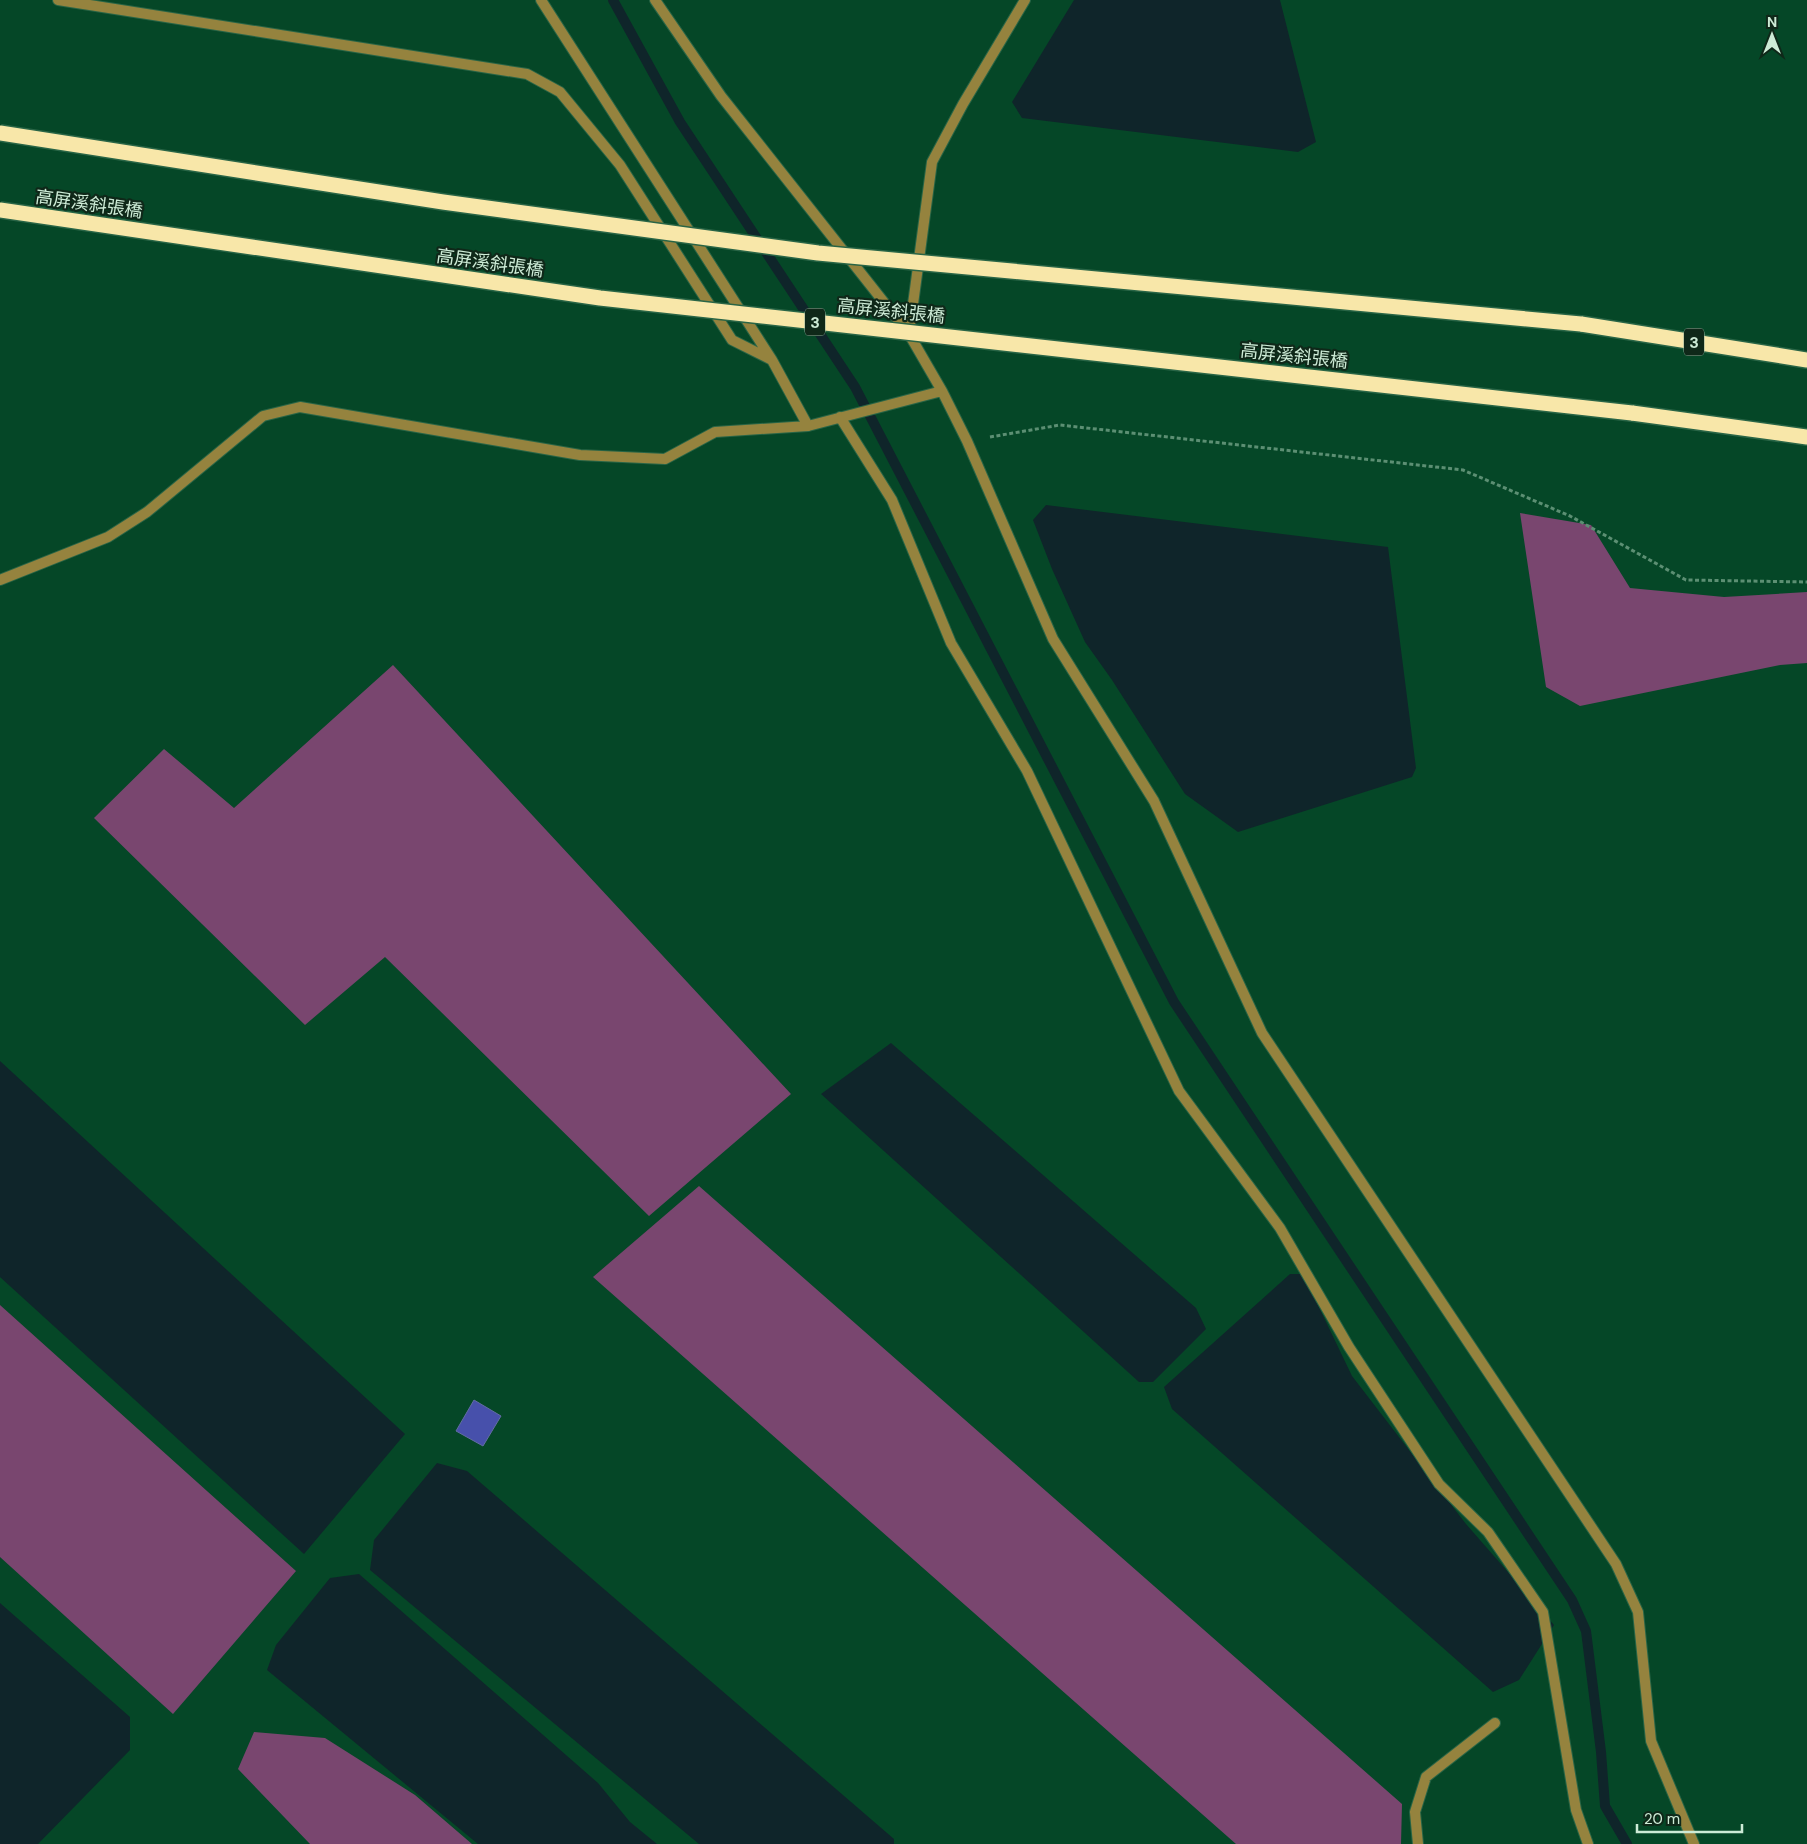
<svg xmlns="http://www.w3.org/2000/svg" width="1807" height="1844" viewBox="0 0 1807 1844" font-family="'DM Sans','Noto Sans TC',sans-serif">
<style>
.green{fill:#79466f}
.water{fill:#0f252a}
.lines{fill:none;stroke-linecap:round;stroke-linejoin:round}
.stream{stroke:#0f252a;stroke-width:10}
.building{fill:#4750ab;stroke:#626ca2}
.lane-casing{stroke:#296546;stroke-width:12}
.highway-casing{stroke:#296546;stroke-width:18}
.path{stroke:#5c8f73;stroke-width:3;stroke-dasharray:4 2.5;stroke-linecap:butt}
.lane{stroke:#95833e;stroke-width:10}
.highway{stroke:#f8e7a9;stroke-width:15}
.highway-bridge-casing{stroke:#296546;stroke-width:18;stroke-linecap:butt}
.highway-bridge{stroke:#f8e7a9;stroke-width:15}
.labels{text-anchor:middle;stroke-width:4.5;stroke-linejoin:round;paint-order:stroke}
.shield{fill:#0f2819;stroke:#94b09d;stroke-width:1}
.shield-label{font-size:16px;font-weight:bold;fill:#cdebd6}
.street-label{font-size:18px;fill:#cdebd6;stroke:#0f2819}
</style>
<rect width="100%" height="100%" fill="#054727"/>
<path class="green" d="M 1520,513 L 1591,525 L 1630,588 L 1724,597 L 1807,592 L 1807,663 L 1780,665 L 1580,706 L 1546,687 Z
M 393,665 L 791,1094 L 649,1216 L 385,957 L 305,1025 L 94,818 L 164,749 L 234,808 Z
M 699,1186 L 1402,1804 L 1401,1844 L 1236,1844 L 593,1277 Z
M 0,1305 L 296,1571 L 173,1714 L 0,1557 Z
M 254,1732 L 325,1738 L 415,1795 L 472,1844 L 310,1844 L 238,1769 Z"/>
<path class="water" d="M 1074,0 L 1280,0 L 1316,142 L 1298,152 L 1022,118 L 1012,102 Z
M 1046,505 L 1388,547 L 1416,768 L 1412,777 L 1238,832 L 1185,794 L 1112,680 L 1085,642 L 1052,569 L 1033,520 Z
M 891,1043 L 1196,1308 L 1206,1329 L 1153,1382 L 1139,1382 L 821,1094 Z
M 0,1061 L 405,1434 L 304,1554 L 0,1277 Z
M 1290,1274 L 1303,1274 L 1352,1376 L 1466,1524 L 1554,1625 L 1519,1680 L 1493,1692 L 1172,1409 L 1164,1387 Z
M 437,1463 L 467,1471 L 894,1839 L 894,1844 L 699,1844 L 370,1570 L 374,1540 Z
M 359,1574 L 598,1783 L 630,1822 L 657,1844 L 478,1844 L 267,1670 L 276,1645 L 330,1578 Z
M 0,1603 L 130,1717 L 130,1750 L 38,1844 L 0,1844 Z"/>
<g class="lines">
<path class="stream" d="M 613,0 L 680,122 L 855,387 L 1174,1002 L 1572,1600 L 1586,1631 L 1601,1752 L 1605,1806 L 1627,1844"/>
</g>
<path class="building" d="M 474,1400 L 501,1416 L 483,1446 L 456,1431 Z"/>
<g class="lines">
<defs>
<path id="lane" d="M 58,0 L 527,74 L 560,92 L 620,165 L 732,340 L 772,360
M 541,0 L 772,360 L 808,426
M 655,0 L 721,96 L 909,334
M 1025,0 L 963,104 L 932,162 L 909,334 L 942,391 L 967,441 L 1053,639 L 1154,801 L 1262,1033 L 1616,1564 L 1638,1612 L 1651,1741 L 1694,1844
M 840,417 L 892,500 L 951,643 L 1027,771 L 1179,1091 L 1280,1228 L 1349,1347 L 1439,1484 L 1488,1532 L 1543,1612 L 1576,1810 L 1588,1844
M 0,580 L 108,537 L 147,512 L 263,416 L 300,407 L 580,455 L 665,459 L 715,432 L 808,426 L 942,391
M 1418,1844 L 1415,1812 L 1426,1777 L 1495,1723"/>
<path id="highway" d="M 1581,324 L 1807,360
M 1632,413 L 1807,437"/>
</defs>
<use href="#lane" class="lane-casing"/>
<use href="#highway" class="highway-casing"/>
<path class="path" d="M 990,437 L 1060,425 L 1463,470 L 1570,516 L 1686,580 L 1807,582"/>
<use href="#lane" class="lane"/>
<use href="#highway" class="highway"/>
<defs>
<path id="highway-bridge" d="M 0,133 L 443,202 L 818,253 L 1581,324
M 0,210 L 600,298 L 1632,413"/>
</defs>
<use href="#highway-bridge" class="highway-bridge-casing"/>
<use href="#highway-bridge" class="highway-bridge"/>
</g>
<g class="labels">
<g class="shield">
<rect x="805" y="308.5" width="20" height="27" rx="4"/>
<rect x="1684" y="328.5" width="20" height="27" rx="4"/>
</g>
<g class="shield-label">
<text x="815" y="328">3</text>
<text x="1694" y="348">3</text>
</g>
<g class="street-label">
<text transform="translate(89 204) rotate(8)" y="6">高屏溪斜張橋</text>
<text transform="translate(490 263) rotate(8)" y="6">高屏溪斜張橋</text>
<text transform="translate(891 311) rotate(6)" y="6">高屏溪斜張橋</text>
<text transform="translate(1294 356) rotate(6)" y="6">高屏溪斜張橋</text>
</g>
</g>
<g transform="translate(1772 35)" stroke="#0f2819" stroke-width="4" paint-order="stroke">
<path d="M0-4L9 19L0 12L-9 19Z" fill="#cdebd6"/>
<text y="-8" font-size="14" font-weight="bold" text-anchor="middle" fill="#cdebd6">N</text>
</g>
<path d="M1637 1824v8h105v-8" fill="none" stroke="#cdebd6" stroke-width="2.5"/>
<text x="1644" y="1824" font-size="15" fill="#cdebd6" stroke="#0f2819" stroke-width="4" paint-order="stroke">20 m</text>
</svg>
